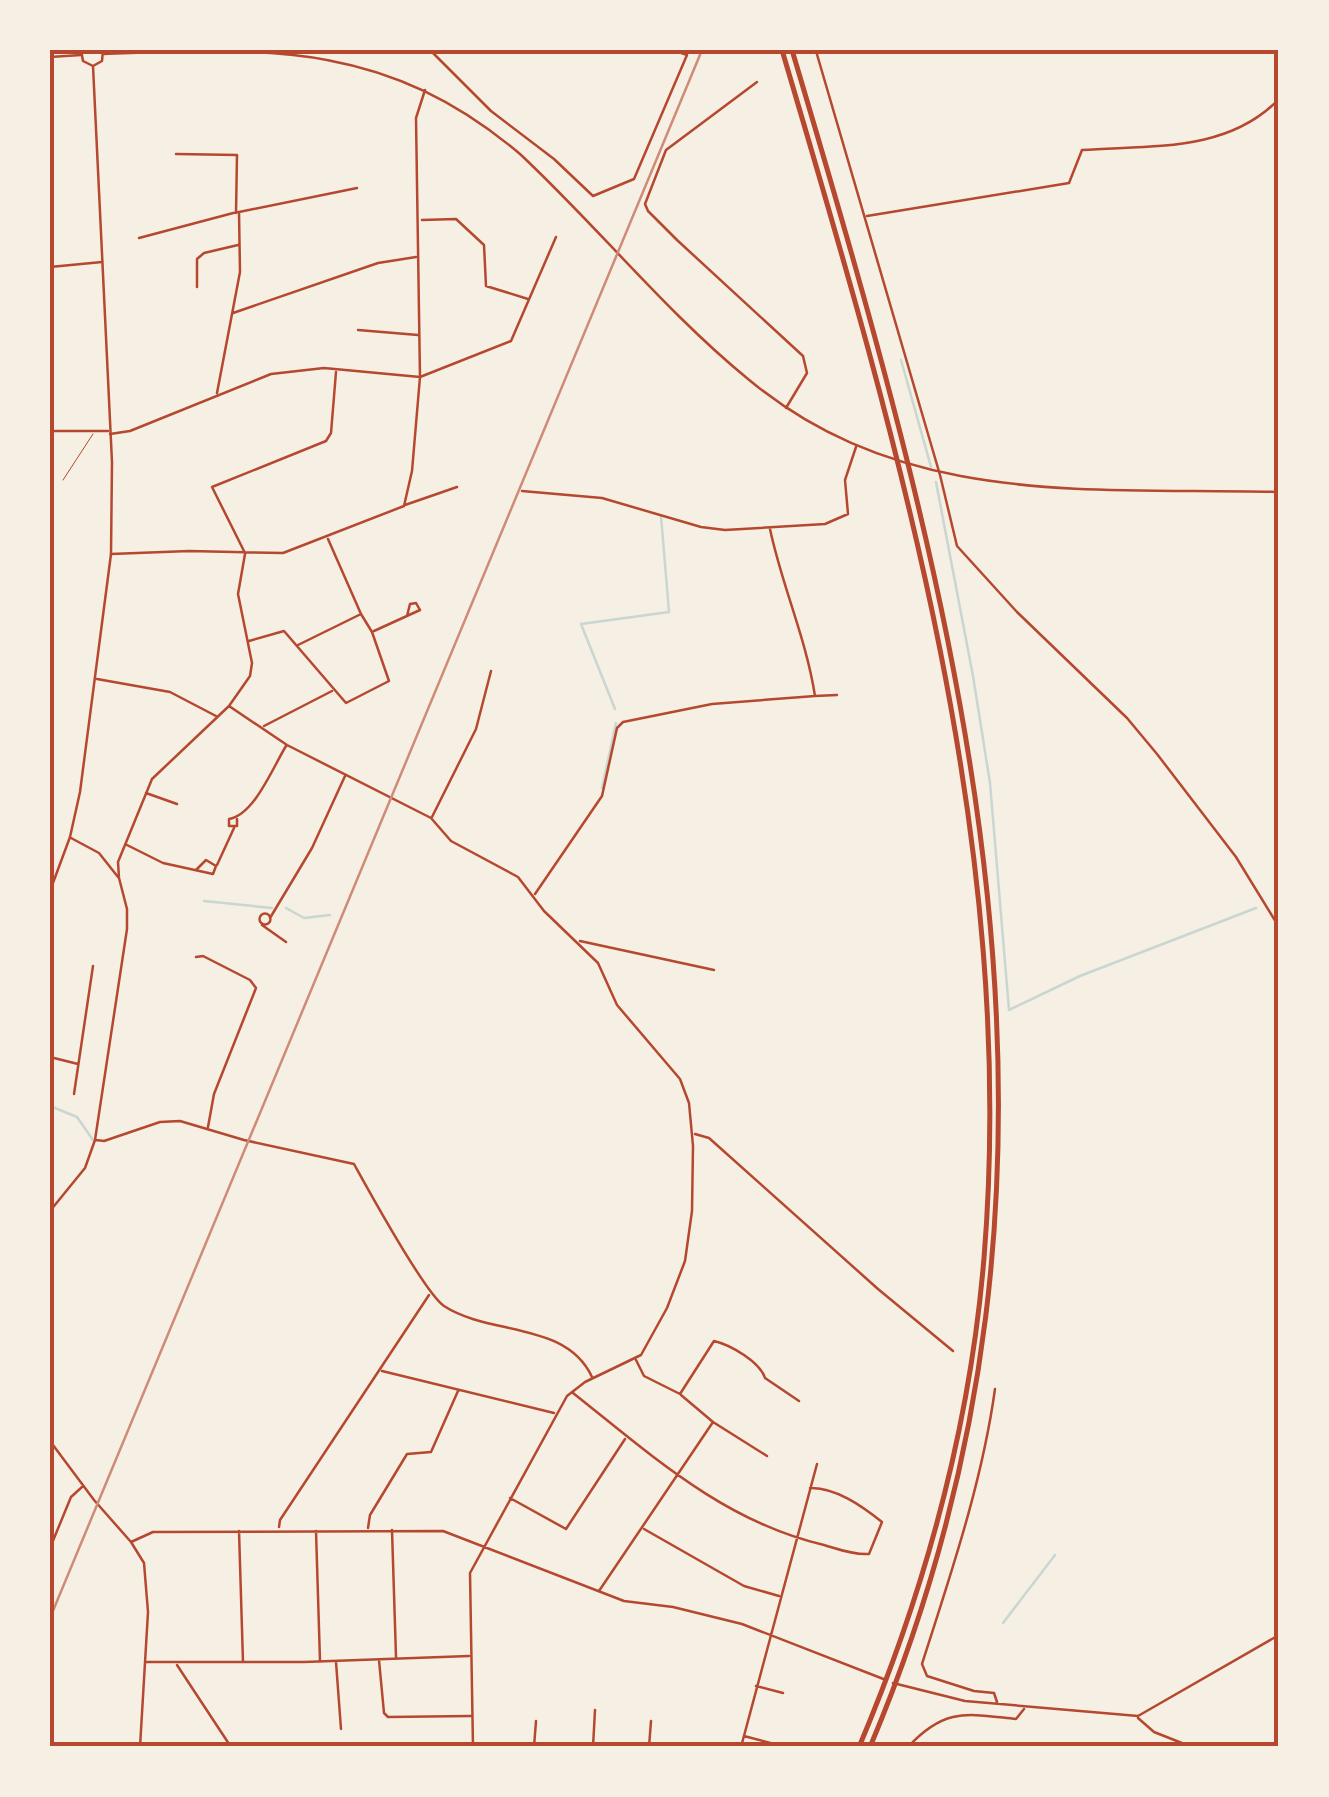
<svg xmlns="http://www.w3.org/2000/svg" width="1329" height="1797" viewBox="0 0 1329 1797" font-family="Manrope,sans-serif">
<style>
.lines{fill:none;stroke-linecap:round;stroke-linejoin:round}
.stream{stroke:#c9d6d2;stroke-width:2.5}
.service{stroke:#b5482f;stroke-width:1}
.minor{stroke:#b5482f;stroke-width:2.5}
.tertiary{stroke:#b5482f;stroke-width:2.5}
.motorway{stroke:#b5482f;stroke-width:5}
.rail{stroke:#cf8b77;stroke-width:2.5}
.neatline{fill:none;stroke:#b5482f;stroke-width:4}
</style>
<rect width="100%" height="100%" fill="#f6efe4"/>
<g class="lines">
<path class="stream" d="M 901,360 L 931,467
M 936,482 L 973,676 L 990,783 L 1009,1010 L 1080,976 L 1256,908
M 615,709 L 581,624 L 669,612 L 661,516
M 602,788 L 616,723
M 204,901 L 272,908
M 286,908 L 304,918 L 330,915
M 50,1106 L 77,1117 L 93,1140
M 1003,1623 L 1055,1555"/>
<path class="service" d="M 63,480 L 93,434"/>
<path class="minor" d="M 430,50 L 491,111 L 554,159 L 593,196 L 634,179 L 687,55 L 673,50
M 819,50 L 816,51 L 940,475 L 957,546 L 1017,612 L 1127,718 L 1157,754 L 1236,857 L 1279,927
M 50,57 L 81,55
M 757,82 L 666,150 L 645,204 L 648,211 L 677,240 L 803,356 L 807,373 L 786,408
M 176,154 L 237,155 L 236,213
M 867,216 L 1069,183 L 1082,150 C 1150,145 1227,153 1279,99
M 422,220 L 456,219 L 484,245 L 486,286 L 528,299
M 139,238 L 237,212
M 50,267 L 102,262
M 197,287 L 197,259 L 204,253 L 238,245
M 233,313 L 378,263 L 416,257
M 358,330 L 418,335
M 217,393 L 240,272 L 239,212 L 357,188
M 50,431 L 108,431
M 110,434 L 130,431 L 271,374 L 324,368 L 420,377 L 511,341 L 556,237
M 522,491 L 602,498 L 701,527 L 725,530 L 825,524 L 848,514 L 845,480 L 856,447
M 405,505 L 457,487
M 770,529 C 782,586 806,638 815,696 L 837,695
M 245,553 L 212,487 L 326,441 L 331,433 L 336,372
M 111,554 L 189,551 L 283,553 L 404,506 L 412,471 L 420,377 L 416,118 L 425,90
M 374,631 L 420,610 L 416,603 L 410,604 L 407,616
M 249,641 L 284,631 L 346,703 L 389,681 L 372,632 L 361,614
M 298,645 L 361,614 L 328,539
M 97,679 L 170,692 L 216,716
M 229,706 L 287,745 L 431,818 L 451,841 L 518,877 L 544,911 L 598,963 L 617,1005 L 680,1079 L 689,1103 L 693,1146 L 692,1211 L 685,1261 L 667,1308 L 641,1355 L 585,1382 L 567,1396 L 470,1573 L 473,1747
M 264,726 L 332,691
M 146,793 L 177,804
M 432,817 L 476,729 L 491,671
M 237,819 L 237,826 L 229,826 L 229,819 C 254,815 272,769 286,746
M 71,838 L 99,853 L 118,877
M 127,845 L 163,863 L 213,874 L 216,866 L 206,860 L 196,870
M 217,865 L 234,828
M 535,894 L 602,796 L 617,728 L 623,722 L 712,704 L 815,696
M259.5 919a5.5 5.5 0 1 1 11 0a5.5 5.5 0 1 1-11 0Z
M 270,918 L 312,848 L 345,776
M 262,925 L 286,942
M 580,941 L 714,970
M 196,957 L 203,956 L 250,980 L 256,988 L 214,1094 L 208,1127
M 50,1057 L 78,1064
M 74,1094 L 93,966
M 695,1134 L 709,1138 L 878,1289 L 953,1351
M 96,1140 L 104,1141 L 160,1122 L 180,1121 L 244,1140 L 354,1164 C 369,1191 424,1292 444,1306 C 490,1336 566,1321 592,1377
M 50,1211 L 85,1168 L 95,1140 L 127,929 L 127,909 L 119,878 L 118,862 L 152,779 L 229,706 L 250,676 L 252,663 L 238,594 L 245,554
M 636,1360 L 644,1376 L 680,1394 L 714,1341 C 731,1345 760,1362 765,1378 L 799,1401
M 382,1371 L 554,1413
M 995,1389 C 982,1483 951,1573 922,1664 L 927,1676 L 974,1691 L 994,1693 L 997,1702
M 573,1393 C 650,1454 724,1522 824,1545 C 838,1549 854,1555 869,1554 L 882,1522 C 862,1506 835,1487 810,1488
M 681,1395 L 713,1422 L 767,1456
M 50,1441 L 94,1500 L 131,1542 L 144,1563 L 148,1612 L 140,1747
M 510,1498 L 566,1529 L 625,1439
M 279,1527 L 280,1520 L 429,1295
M 368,1528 L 370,1515 L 407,1454 L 431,1452 L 458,1391
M 644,1529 L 744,1586 L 779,1596
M 392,1530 L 396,1657
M 239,1531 L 243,1662
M 316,1531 L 320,1661
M 131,1542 L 153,1532 L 443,1531 L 624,1601 L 673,1607 L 742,1624 L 886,1680
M 50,1548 L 71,1497 L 82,1487
M 599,1591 L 713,1422
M 379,1660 L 384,1713 L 388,1717 L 471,1716
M 147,1662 L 304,1662 L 469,1656
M 336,1662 L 341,1729
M 177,1665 L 231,1747
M 893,1683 L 965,1701 L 1138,1716 L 1279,1635
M 756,1686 L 783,1693
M 1138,1718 L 1154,1732 L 1192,1747
M 744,1736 L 786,1747
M 534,1747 L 536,1721
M 593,1747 L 595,1710
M 649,1747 L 651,1721
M 741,1747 L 817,1464
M 908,1747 C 945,1707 967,1714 1016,1719 L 1024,1709"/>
<path class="tertiary" d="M 81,50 L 83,61 L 93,66 L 102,61 L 103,50
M 104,54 C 269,48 386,41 520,154 C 598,227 666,312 748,379 C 904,509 1089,487 1279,492
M 50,891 L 70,837 L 80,792 L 111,554 L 112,462 L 93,66"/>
<path class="motorway" d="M 782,50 C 898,442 1018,844 984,1258 C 970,1427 925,1591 859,1747
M 792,50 C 963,625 1116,1165 870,1747"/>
<path class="rail" d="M 50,1618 L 702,50"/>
</g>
<rect width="1329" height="1797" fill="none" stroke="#f6efe4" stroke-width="105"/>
<rect x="52" y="52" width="1224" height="1692" class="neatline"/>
</svg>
